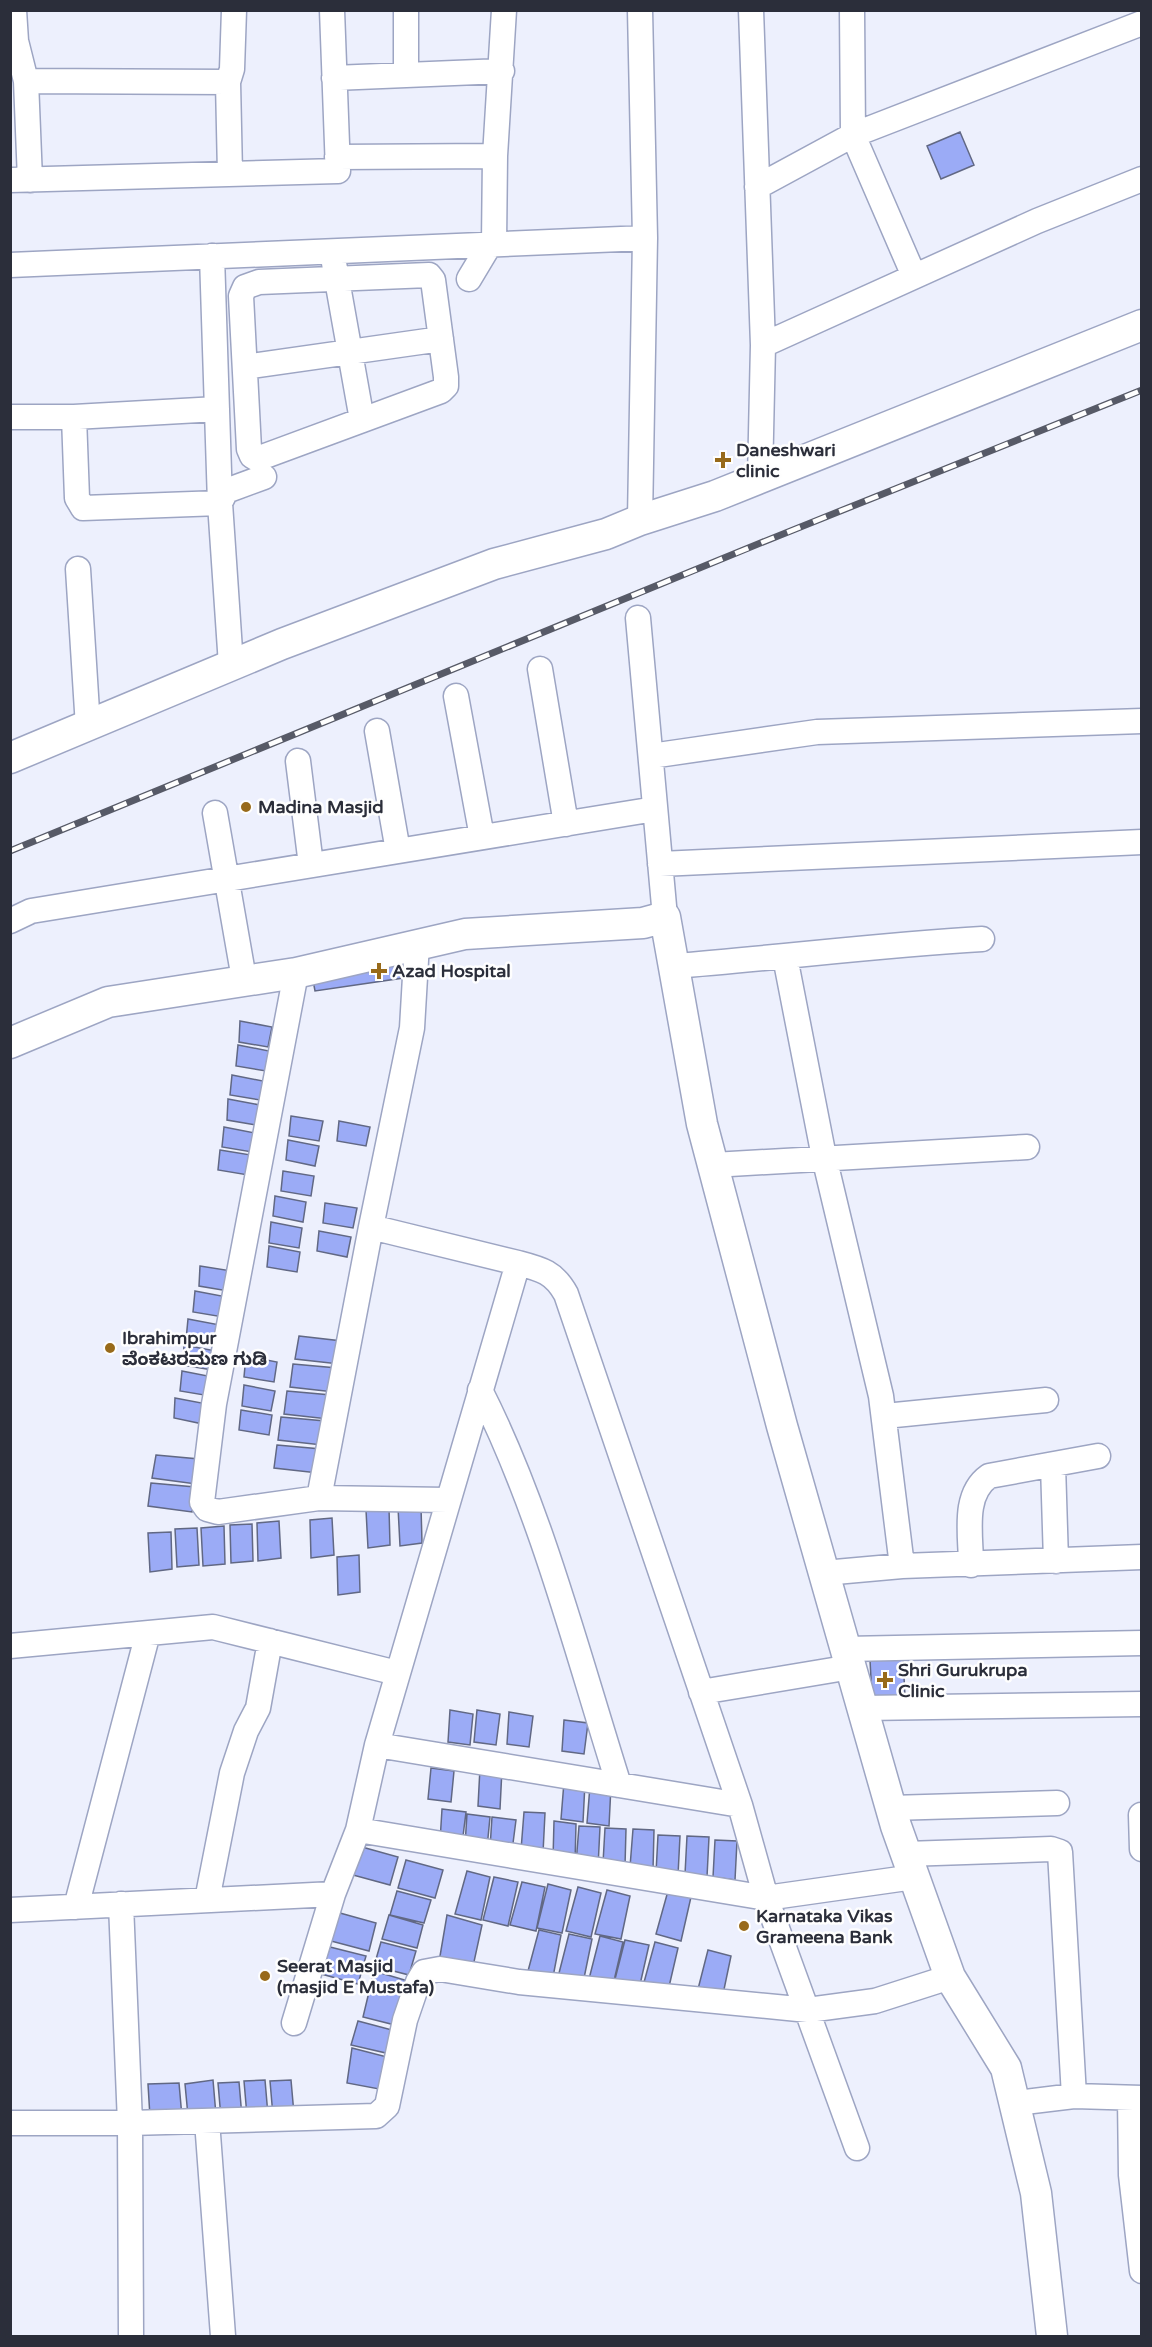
<svg xmlns="http://www.w3.org/2000/svg" width="1152" height="2347" viewBox="0 0 1152 2347" font-family="'Varela Round','Noto Sans Kannada',sans-serif">
<style>
.building{fill:#9babf6;stroke:#616884;stroke-width:1.5}
.lines{fill:none;stroke-linecap:round;stroke-linejoin:round}
.minor-casing{stroke:#9da5c3;stroke-width:27}
.tertiary-casing{stroke:#9da5c3;stroke-width:33}
.minor{stroke:#fff;stroke-width:24}
.tertiary{stroke:#fff;stroke-width:30}
.rail-casing{stroke:#575a67;stroke-width:7}
.rail{stroke:#fefefe;stroke-width:4.5;stroke-dasharray:14;stroke-linecap:butt}
.poi-dot{fill:#986a1a;stroke:#fefefe;stroke-width:2}
.labels{text-anchor:middle;stroke-width:5;stroke-linejoin:round;paint-order:stroke}
.poi-label{font-size:18px;font-weight:bold;fill:#2b2e3a;stroke:#fefefe;text-anchor:start}
</style>
<rect width="100%" height="100%" fill="#edf0fd"/>
<path class="building" d="M 960,132 L 974,165 L 941,179 L 927,146 Z
M 407,956 L 410,977 L 315,991 L 311,970 Z
M 240,1021 L 272,1027 L 268,1047 L 239,1042 Z
M 238,1045 L 269,1051 L 266,1071 L 236,1066 Z
M 232,1075 L 263,1081 L 260,1100 L 230,1095 Z
M 228,1099 L 260,1105 L 256,1125 L 227,1120 Z
M 291,1116 L 323,1121 L 319,1141 L 289,1136 Z
M 339,1121 L 370,1127 L 366,1146 L 337,1141 Z
M 224,1127 L 255,1133 L 252,1152 L 222,1147 Z
M 288,1140 L 319,1146 L 315,1166 L 286,1160 Z
M 220,1150 L 251,1155 L 248,1175 L 218,1170 Z
M 283,1171 L 314,1176 L 311,1196 L 281,1191 Z
M 275,1196 L 306,1202 L 303,1222 L 273,1216 Z
M 325,1203 L 357,1208 L 353,1228 L 323,1223 Z
M 271,1222 L 302,1228 L 299,1248 L 269,1243 Z
M 319,1231 L 351,1237 L 347,1257 L 317,1251 Z
M 269,1246 L 300,1252 L 297,1272 L 267,1267 Z
M 200,1266 L 232,1271 L 228,1291 L 199,1286 Z
M 195,1291 L 227,1297 L 223,1317 L 193,1312 Z
M 188,1319 L 220,1325 L 216,1345 L 186,1340 Z
M 299,1336 L 342,1341 L 339,1364 L 295,1359 Z
M 184,1345 L 216,1351 L 212,1370 L 183,1365 Z
M 246,1356 L 277,1362 L 274,1382 L 244,1377 Z
M 293,1364 L 337,1368 L 334,1392 L 290,1387 Z
M 182,1371 L 213,1377 L 210,1396 L 180,1391 Z
M 244,1385 L 275,1391 L 271,1411 L 242,1406 Z
M 287,1391 L 331,1395 L 328,1419 L 284,1414 Z
M 175,1398 L 207,1404 L 203,1424 L 174,1418 Z
M 241,1410 L 272,1415 L 269,1435 L 239,1430 Z
M 281,1417 L 325,1421 L 322,1445 L 278,1440 Z
M 277,1445 L 321,1449 L 318,1473 L 274,1468 Z
M 156,1455 L 199,1459 L 196,1484 L 152,1478 Z
M 151,1483 L 195,1487 L 192,1512 L 148,1506 Z
M 421,1506 L 422,1543 L 400,1546 L 398,1507 Z
M 389,1508 L 390,1545 L 368,1548 L 366,1510 Z
M 332,1518 L 334,1555 L 311,1558 L 310,1520 Z
M 279,1521 L 281,1558 L 258,1561 L 257,1523 Z
M 252,1524 L 253,1561 L 231,1563 L 230,1525 Z
M 224,1526 L 225,1564 L 203,1566 L 201,1528 Z
M 197,1528 L 199,1565 L 177,1567 L 175,1529 Z
M 171,1532 L 172,1569 L 150,1572 L 148,1533 Z
M 359,1555 L 360,1592 L 338,1595 L 337,1557 Z
M 903,1658 L 905,1696 L 872,1697 L 870,1660 Z
M 450,1710 L 473,1714 L 470,1745 L 448,1742 Z
M 477,1710 L 500,1714 L 496,1745 L 474,1742 Z
M 509,1712 L 533,1716 L 529,1747 L 507,1744 Z
M 564,1720 L 588,1723 L 584,1754 L 562,1751 Z
M 431,1768 L 454,1771 L 451,1802 L 428,1799 Z
M 480,1768 L 502,1769 L 500,1809 L 478,1806 Z
M 564,1782 L 585,1783 L 583,1822 L 561,1819 Z
M 590,1786 L 611,1786 L 609,1826 L 587,1823 Z
M 442,1809 L 466,1812 L 462,1844 L 440,1841 Z
M 524,1812 L 545,1813 L 543,1853 L 521,1850 Z
M 467,1814 L 490,1817 L 487,1848 L 465,1845 Z
M 492,1817 L 516,1820 L 512,1851 L 490,1848 Z
M 554,1821 L 576,1824 L 575,1862 L 553,1859 Z
M 579,1826 L 600,1827 L 598,1867 L 576,1864 Z
M 605,1828 L 626,1829 L 625,1866 L 603,1863 Z
M 633,1829 L 654,1830 L 653,1870 L 630,1867 Z
M 658,1835 L 680,1836 L 678,1875 L 656,1873 Z
M 687,1836 L 709,1837 L 707,1877 L 685,1874 Z
M 715,1840 L 737,1841 L 735,1880 L 713,1877 Z
M 362,1847 L 398,1857 L 390,1885 L 353,1875 Z
M 406,1860 L 443,1870 L 435,1898 L 398,1888 Z
M 467,1871 L 490,1877 L 481,1920 L 455,1914 Z
M 494,1877 L 518,1882 L 508,1926 L 483,1920 Z
M 522,1882 L 545,1887 L 536,1931 L 510,1925 Z
M 548,1884 L 571,1890 L 562,1933 L 537,1928 Z
M 578,1887 L 601,1893 L 591,1937 L 566,1931 Z
M 607,1890 L 630,1896 L 621,1939 L 595,1934 Z
M 397,1891 L 431,1900 L 424,1923 L 390,1915 Z
M 668,1891 L 691,1897 L 681,1941 L 656,1934 Z
M 340,1913 L 376,1923 L 369,1951 L 331,1941 Z
M 389,1915 L 423,1925 L 417,1948 L 382,1939 Z
M 447,1915 L 482,1925 L 472,1971 L 439,1962 Z
M 539,1930 L 561,1935 L 553,1977 L 528,1971 Z
M 569,1934 L 592,1939 L 583,1983 L 558,1977 Z
M 600,1936 L 623,1942 L 613,1985 L 589,1979 Z
M 625,1940 L 649,1945 L 639,1989 L 614,1983 Z
M 381,1942 L 416,1951 L 409,1975 L 374,1966 Z
M 655,1942 L 678,1948 L 668,1991 L 643,1986 Z
M 330,1947 L 366,1956 L 358,1984 L 321,1974 Z
M 708,1950 L 731,1956 L 722,1999 L 697,1993 Z
M 374,1971 L 408,1981 L 395,2025 L 363,2017 Z
M 358,2021 L 392,2030 L 386,2053 L 351,2045 Z
M 352,2048 L 387,2057 L 379,2089 L 347,2083 Z
M 213,2080 L 216,2115 L 188,2116 L 185,2084 Z
M 265,2080 L 268,2115 L 247,2116 L 244,2081 Z
M 291,2080 L 294,2114 L 273,2116 L 270,2081 Z
M 239,2082 L 242,2117 L 221,2118 L 218,2083 Z
M 179,2083 L 182,2117 L 150,2117 L 148,2084 Z"/>
<g class="lines">
<defs>
<path id="minor" d="M 14,10 L 16,41 L 26,81 L 30,180
M 406,10 L 406,75
M 640,10 L 645,238 L 640,520
M 751,10 L 763,345 L 760,478
M 852,10 L 853,135 L 914,276
M 334,78 L 502,71
M 26,81 L 228,82
M 337,157 L 495,156
M 230,174 L 228,82 L 232,69 L 234,10
M 10,180 L 338,171 L 332,10
M 757,187 L 853,135 L 1142,23
M 212,256 L 220,503 L 231,665
M 334,263 L 362,420
M 10,265 L 645,238
M 429,275 L 433,280 L 446,377 L 446,386 L 441,391 L 257,459 L 252,456 L 249,449 L 241,296 L 245,287 L 259,282 Z
M 469,279 L 490,244 L 494,243 L 495,156 L 504,10
M 763,345 L 1037,221 L 1142,179
M 245,367 L 441,339
M 10,417 L 74,417 L 217,409
M 74,417 L 77,498 L 83,508 L 220,503 L 226,491 L 264,477
M 78,569 L 88,727
M 638,618 L 665,917
M 540,669 L 566,824
M 456,696 L 482,837
M 377,731 L 398,851
M 651,756 L 817,732 L 1142,721
M 298,761 L 311,865
M 215,813 L 244,979
M 660,864 L 1142,842
M 10,921 L 31,911 L 655,809
M 785,957 L 824,1157 L 881,1396 L 902,1566
M 674,966 C 777,958 879,945 982,939
M 296,973 L 214,1404 L 202,1502 L 207,1509 L 218,1512 L 319,1498 L 447,1500
M 713,1165 L 1027,1147
M 371,1227 L 518,1263
M 480,1390 C 541,1510 578,1656 619,1785
M 885,1416 L 1046,1400
M 1053,1465 L 1056,1561
M 319,1498 L 371,1227 L 412,1028 L 417,943
M 971,1565 C 971,1535 962,1495 989,1476 L 1098,1456
M 824,1573 L 902,1566 L 1142,1557
M 10,1646 L 213,1627 L 397,1673
M 846,1649 L 1142,1643
M 701,1692 L 851,1667
M 864,1708 L 1142,1704
M 377,1745 L 740,1805
M 891,1808 L 1057,1803
M 1141,1815 L 1142,1849
M 358,1830 L 766,1898 L 914,1877
M 906,1854 L 1051,1849 L 1060,1852 L 1074,2096
M 207,1900 L 232,1773 L 246,1731 L 258,1708 L 270,1641
M 76,1907 L 148,1633
M 10,1910 L 333,1894
M 294,2023 L 333,1894 L 358,1830 L 377,1745 L 518,1263 C 541,1269 554,1272 566,1294 L 740,1805 L 766,1898 L 857,2148
M 1130,2098 L 1131,2175 L 1142,2271
M 1016,2103 L 1074,2096 L 1142,2098
M 207,2121 L 223,2336
M 10,2123 L 130,2123 L 121,1904
M 131,2336 L 130,2123 L 376,2116 L 387,2106 L 405,2020 L 418,1982 L 424,1972 L 440,1969 L 519,1982 L 808,2010 L 875,2001 L 950,1977"/>
<path id="tertiary" d="M 10,758 L 282,644 L 494,564 L 606,534 L 640,520 L 715,496 L 1142,325
M 10,1043 L 108,1002 L 296,973 L 465,934 L 643,923 L 665,917 L 702,1124 L 782,1426 L 896,1826 L 950,1977 L 1006,2068 L 1036,2193 L 1052,2336"/>
</defs>
<use href="#minor" class="minor-casing"/>
<use href="#tertiary" class="tertiary-casing"/>
<use href="#minor" class="minor"/>
<use href="#tertiary" class="tertiary"/>
<defs>
<path id="rail" d="M 10,851 L 763,542 L 1142,390"/>
</defs>
<use href="#rail" class="rail-casing"/>
<use href="#rail" class="rail"/>
</g>
<g class="poi-dot">
<path d="M720 451h6v6h6v6h-6v6h-6v-6h-6v-6h6z"/>
<circle cx="246" cy="807" r="6"/>
<path d="M376 962h6v6h6v6h-6v6h-6v-6h-6v-6h6z"/>
<circle cx="110" cy="1348" r="6"/>
<path d="M882 1671h6v6h6v6h-6v6h-6v-6h-6v-6h6z"/>
<circle cx="744" cy="1926" r="6"/>
<circle cx="265" cy="1976" r="6"/>
</g>
<g class="labels">
<g class="poi-label">
<text x="736" y="456">Daneshwari<tspan x="736" dy="21">clinic</tspan></text>
<text x="258" y="813">Madina Masjid</text>
<text x="392" y="977">Azad Hospital</text>
<text x="122" y="1344">Ibrahimpur<tspan x="122" dy="21">ವೆಂಕಟರಮಣ ಗುಡಿ</tspan></text>
<text x="898" y="1676">Shri Gurukrupa<tspan x="898" dy="21">Clinic</tspan></text>
<text x="756" y="1922">Karnataka Vikas<tspan x="756" dy="21">Grameena Bank</tspan></text>
<text x="277" y="1972">Seerat Masjid<tspan x="277" dy="21">(masjid E Mustafa)</tspan></text>
</g>
</g>
<rect width="1152" height="2347" fill="none" stroke="#2b2e3a" stroke-width="24"/>
</svg>
